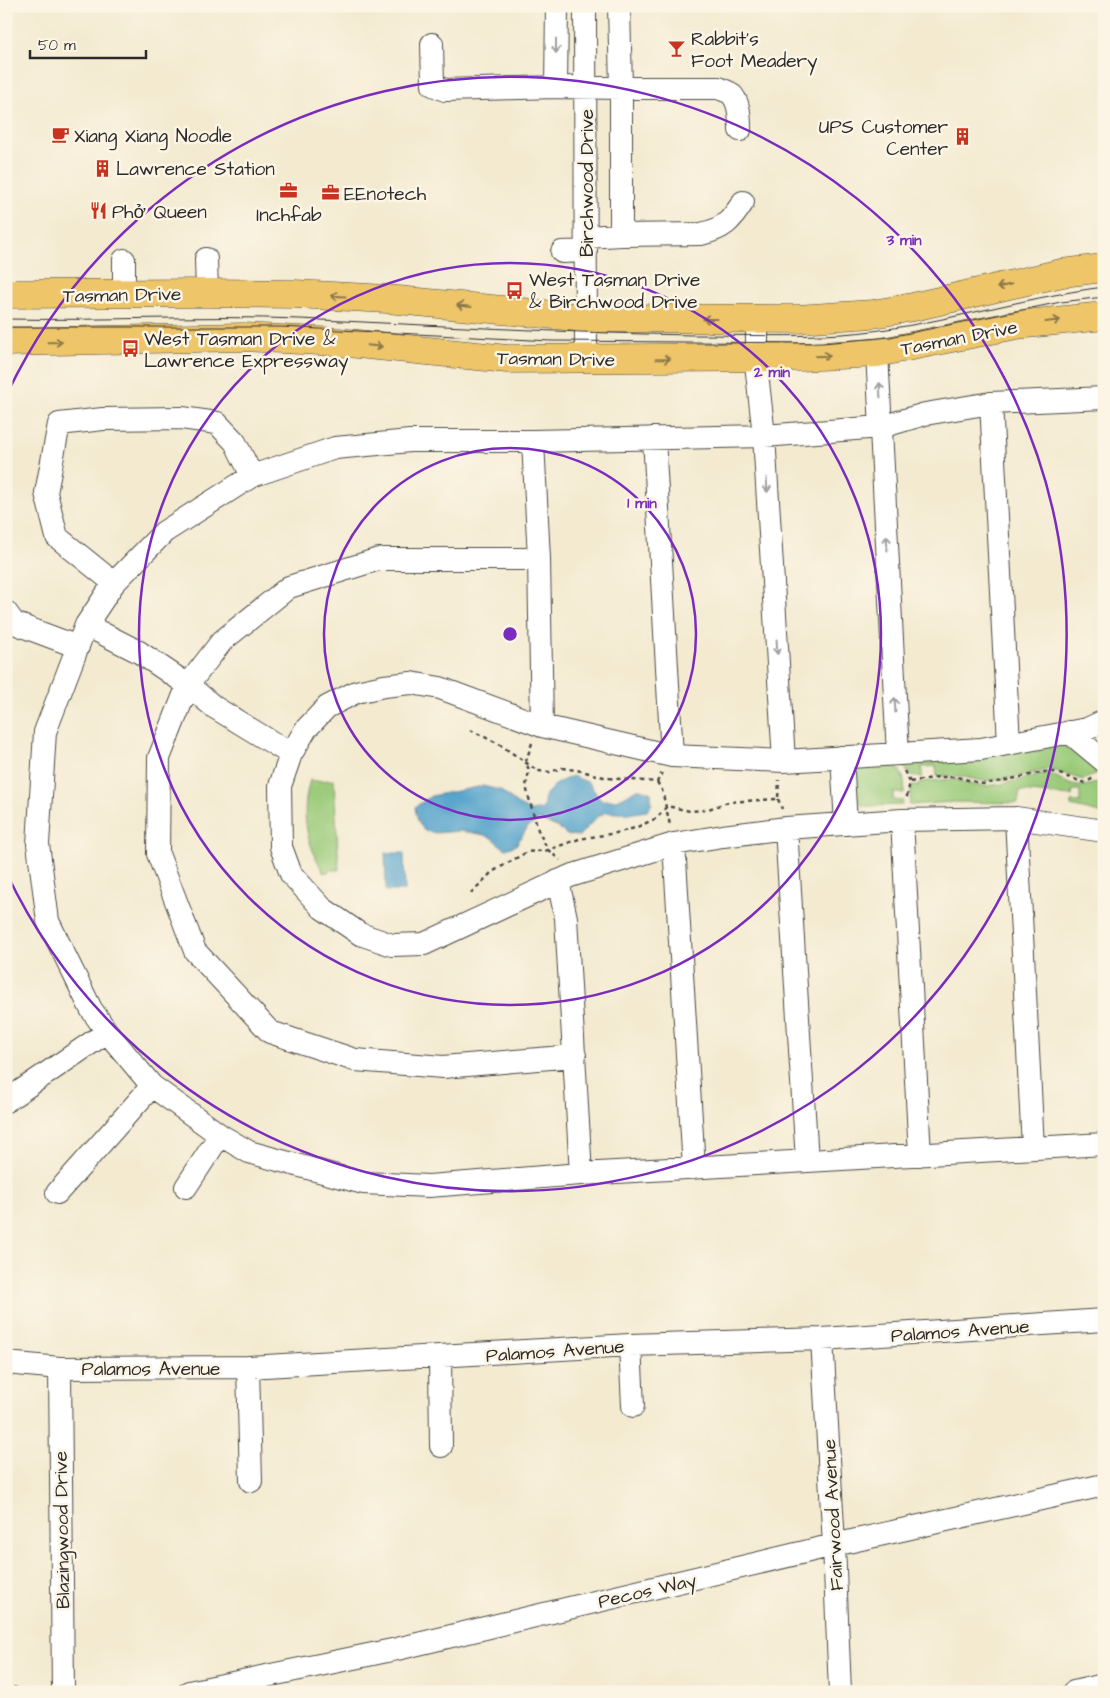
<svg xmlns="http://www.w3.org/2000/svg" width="1110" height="1698" viewBox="0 0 1110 1698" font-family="'Architects Daughter',sans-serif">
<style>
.green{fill:#9aca79;stroke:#627a52}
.water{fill:#52a3cc;stroke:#3e677c}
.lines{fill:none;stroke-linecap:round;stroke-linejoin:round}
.minor-casing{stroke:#494844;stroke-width:24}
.major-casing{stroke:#494844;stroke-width:29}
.path{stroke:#494844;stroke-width:2.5;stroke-dasharray:4 4;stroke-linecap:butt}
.minor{stroke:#fff;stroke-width:22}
.major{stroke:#eec569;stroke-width:28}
.tram{stroke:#2b2b2b;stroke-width:1}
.oneway{stroke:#a0a0a0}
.oneway2{stroke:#8c784a}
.ring{fill:none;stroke:#7b2cbf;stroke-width:2.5}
.labels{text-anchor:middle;stroke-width:5;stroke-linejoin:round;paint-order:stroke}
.poi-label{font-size:19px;fill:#2b2b2b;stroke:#fcf5e5;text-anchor:start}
.street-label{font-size:19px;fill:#2b2b2b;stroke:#fcf5e5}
.centre{fill:#7b2cbf;stroke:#fcf5e5;stroke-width:2.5}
.ring-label{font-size:15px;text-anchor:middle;font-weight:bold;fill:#7b2cbf;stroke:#fcf5e5;stroke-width:5;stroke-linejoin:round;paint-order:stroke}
</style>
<rect width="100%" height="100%" fill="#fcf5e5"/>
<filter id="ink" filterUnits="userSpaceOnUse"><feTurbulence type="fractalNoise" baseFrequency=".02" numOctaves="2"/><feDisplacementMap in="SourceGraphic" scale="10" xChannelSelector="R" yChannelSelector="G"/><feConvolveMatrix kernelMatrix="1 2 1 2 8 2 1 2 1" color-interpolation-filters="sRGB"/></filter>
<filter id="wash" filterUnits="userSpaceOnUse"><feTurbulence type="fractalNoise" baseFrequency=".0096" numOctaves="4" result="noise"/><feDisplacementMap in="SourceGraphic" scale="20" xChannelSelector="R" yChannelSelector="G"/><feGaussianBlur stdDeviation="1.12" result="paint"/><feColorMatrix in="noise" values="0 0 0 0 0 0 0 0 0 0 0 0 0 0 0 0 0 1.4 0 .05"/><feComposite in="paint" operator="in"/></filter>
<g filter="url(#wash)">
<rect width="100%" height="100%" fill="#f3ead0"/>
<path class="green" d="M 1070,741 L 1093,764 L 1096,774 L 1083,780 L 1050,769 L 1007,779 L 983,781 L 959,776 L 937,776 L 936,766 L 922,767 L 922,778 L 909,774 L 902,763 Z
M 895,764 C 902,775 906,778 904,793 L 893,793 L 893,800 L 903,801 L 902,805 L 862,806 C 856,794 847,779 858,767 Z
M 1044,773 C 1052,774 1055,776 1062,780 C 1077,790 1088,786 1104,780 L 1104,814 L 1071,806 L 1071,802 L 1080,802 L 1080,790 L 1073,790 L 1072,796 L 1020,791 L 1018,803 L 953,802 L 909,805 L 912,786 L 918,786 L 920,782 L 954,779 L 974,785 L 985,786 L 1003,784 Z
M 310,780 L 314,781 L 334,780 L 339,870 L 333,870 L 324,873 C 306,842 300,815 310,780 Z"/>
<path class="water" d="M 572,776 L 588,782 L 601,800 C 607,800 616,801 621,798 C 635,792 635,784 651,793 L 652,804 L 646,811 L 628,814 L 606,812 L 597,817 L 579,836 L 567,835 L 557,827 L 539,820 L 528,827 L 516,845 L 506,849 C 500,846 495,840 490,837 C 484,834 473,833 466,832 C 443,828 419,846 415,807 L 431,796 L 483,786 L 500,790 L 517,804 L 531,811 L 543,809 L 545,795 L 557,783 Z
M 385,853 L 404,853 L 405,891 L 386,891 Z"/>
</g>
<g filter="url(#ink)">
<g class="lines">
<defs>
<path id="minor" d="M 585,6 L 586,359
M 619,6 L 621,88 L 719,88 C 722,90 727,91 730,93 C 740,101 740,119 740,130
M 432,44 L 433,85 L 445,90 L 556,87 L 621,88 L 621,235 L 586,237
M 556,87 L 557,6
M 621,235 L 701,234 C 724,229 731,221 743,202
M 562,252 L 586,251
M 206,259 L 207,293
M 124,260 L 124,295
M 757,319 L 757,373 L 764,436 L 784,761
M 877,353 L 898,754
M 1104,398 L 991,403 L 925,414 L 881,427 L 764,436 L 533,441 L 410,441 L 335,448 L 252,476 L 164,532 L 114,583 L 86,625 L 45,732 L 38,844 L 48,921 L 91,1009 L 107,1032 L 152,1086 L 220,1135 L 249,1152 L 363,1183 L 429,1186 L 581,1174 L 1104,1144
M 991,403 L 1009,743
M 654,438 L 672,756
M 533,441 L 539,559 L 542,726
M 539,559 L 379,559 L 289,587 L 222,641 L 188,685 L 159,758 L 158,854 L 195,951 L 270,1032 L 355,1060 L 443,1067 L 575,1056
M 114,583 L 57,537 L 46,493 L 59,424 L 103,419 L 182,418 L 217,423 L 235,442 L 252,476
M 6,612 L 14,623 L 78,647
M 86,625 L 139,652 L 188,685 L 214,707 L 291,754
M 1104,721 L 1087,729 L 981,749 L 784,761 L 672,756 L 542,726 L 440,688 L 411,683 L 384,686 L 356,692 L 327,707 L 306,729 L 291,754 L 280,786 L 281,847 L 291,874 L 322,908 L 360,934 L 392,945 L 424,944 L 570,876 L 674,844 L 723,836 L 786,828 L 902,820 L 1016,818 L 1104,831
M 1069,732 L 1104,761
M 842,757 L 846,824
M 1016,818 L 1033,1148
M 902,820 L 920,1155
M 786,828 L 807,1161
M 674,844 L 694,1168
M 558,881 L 566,918 L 581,1174
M 6,1101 L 107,1032
M 186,1187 L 220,1135
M 57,1193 L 152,1086
M 822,1339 L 834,1545 L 840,1692
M 630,1345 L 633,1406
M 440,1357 L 441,1446
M 6,1363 L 60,1368 L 248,1367 L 630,1345 L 822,1339 L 1104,1320
M 248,1367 L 251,1481
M 60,1368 L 63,1692
M 189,1692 L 397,1649 L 834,1545 L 1104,1485
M 1074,1692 L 1104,1685"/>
<path id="major" d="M 6,294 L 207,293 L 295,294 L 387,299 L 586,318 L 797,319 L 873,314 L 913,307 L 1062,273 L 1104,268
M 6,342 L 244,337 L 338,342 L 507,359 L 800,357 L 877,353 L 1016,325 L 1104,316"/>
</defs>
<use href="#minor" class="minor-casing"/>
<use href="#major" class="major-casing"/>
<path class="path" d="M 470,730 L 499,744 L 538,771 L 550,772 L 562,768 L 582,771 L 607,778 L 657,782 L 662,773
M 532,743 L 526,761 L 529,771 L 526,786 L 530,802 L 538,830 L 548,850 L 560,860
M 904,771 L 910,782 L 906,801
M 657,782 L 662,790 L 670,825
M 910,782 L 938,777 L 957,777 L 983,784 L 1002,781 L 1044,772 L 1054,772 L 1085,783 L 1095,777
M 778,799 L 782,809
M 471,893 L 492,872 L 527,852 L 548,850 L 579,839 L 616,833 L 635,828 L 657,818 L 667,806 L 690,811 L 706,810 L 728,802 L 778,799 L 779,780
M 6,1685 L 30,1692"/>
<use href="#minor" class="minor"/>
<use href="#major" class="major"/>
<path class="tram" d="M 6,319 C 104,321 202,315 300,319 C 431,325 562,333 693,335 C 742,335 793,337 842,334 C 931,328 1016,298 1104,287
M 6,327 L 281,327 L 551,341 L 822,343 L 890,337 L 1061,302 L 1104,297"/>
</g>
<defs><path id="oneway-shaft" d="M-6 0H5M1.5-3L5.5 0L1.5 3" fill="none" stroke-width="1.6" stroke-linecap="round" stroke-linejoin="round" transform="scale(1.25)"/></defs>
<g class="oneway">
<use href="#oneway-shaft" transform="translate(556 46) rotate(90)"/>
<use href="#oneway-shaft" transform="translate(880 390) rotate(-93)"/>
<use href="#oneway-shaft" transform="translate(767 485) rotate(87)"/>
<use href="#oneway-shaft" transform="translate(887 543) rotate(-93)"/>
<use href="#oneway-shaft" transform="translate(777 647) rotate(87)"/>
<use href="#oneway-shaft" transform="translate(895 705) rotate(-93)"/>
</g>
<g class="oneway2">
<use href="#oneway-shaft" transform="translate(1004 286) rotate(167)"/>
<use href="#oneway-shaft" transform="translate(338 296) rotate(-177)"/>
<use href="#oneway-shaft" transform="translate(464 306) rotate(-173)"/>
<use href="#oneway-shaft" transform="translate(710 319) rotate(180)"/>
<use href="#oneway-shaft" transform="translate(1053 321) rotate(-7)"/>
<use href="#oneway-shaft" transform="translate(55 342) rotate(-1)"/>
<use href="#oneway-shaft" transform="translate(375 346) rotate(6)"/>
<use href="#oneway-shaft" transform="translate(823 356) rotate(-2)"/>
<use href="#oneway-shaft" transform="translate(663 359) rotate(-1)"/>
</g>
</g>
<g class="ring">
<circle cx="510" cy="634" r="186"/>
<circle cx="510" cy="634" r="371"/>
<path d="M7 394A557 557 0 1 1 7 874"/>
</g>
<defs>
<symbol id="bar-bare" viewBox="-9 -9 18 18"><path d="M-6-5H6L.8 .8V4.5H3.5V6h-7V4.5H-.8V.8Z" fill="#c8321e" stroke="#fcf5e5" stroke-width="2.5" paint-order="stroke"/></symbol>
<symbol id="cafe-bare" viewBox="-9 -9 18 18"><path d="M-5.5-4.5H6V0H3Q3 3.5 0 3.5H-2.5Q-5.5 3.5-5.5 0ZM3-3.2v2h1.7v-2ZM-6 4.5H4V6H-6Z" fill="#c8321e" stroke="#fcf5e5" stroke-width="2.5" paint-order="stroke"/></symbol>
<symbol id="building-bare" viewBox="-9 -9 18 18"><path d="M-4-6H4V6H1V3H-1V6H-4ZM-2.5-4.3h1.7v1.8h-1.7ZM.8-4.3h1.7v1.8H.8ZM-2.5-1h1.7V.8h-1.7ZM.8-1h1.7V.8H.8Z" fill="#c8321e" stroke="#fcf5e5" stroke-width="2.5" paint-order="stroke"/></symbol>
<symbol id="office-bare" viewBox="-9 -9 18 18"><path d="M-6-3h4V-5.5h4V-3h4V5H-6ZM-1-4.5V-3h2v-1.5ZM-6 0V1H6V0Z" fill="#c8321e" stroke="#fcf5e5" stroke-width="2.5" paint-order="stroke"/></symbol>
<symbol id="restaurant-bare" viewBox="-9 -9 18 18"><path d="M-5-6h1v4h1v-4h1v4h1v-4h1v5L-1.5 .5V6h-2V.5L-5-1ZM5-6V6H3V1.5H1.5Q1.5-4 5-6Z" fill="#c8321e" stroke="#fcf5e5" stroke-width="2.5" paint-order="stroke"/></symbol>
<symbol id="bus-bare" viewBox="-9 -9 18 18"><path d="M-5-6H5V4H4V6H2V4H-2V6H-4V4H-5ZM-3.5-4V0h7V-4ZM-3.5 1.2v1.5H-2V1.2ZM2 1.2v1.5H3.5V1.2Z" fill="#c8321e" stroke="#fcf5e5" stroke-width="2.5" paint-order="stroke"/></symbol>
</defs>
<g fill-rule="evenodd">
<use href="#bar-bare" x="664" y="36" width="25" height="25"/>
<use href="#cafe-bare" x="48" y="122" width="25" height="25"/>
<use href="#building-bare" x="950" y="124" width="25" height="25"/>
<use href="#building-bare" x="90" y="156" width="25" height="25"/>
<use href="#office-bare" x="276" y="178" width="25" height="25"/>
<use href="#office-bare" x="318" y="180" width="25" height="25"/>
<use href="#restaurant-bare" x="86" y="198" width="25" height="25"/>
<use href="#bus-bare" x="502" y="278" width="25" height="25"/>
<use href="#bus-bare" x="118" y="336" width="25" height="25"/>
</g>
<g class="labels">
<g class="poi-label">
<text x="691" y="45">Rabbit's<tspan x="691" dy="22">Foot Meadery</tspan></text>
<text x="948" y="133" text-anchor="end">UPS Customer<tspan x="948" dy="22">Center</tspan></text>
<text x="74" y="142">Xiang Xiang Noodle</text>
<text x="116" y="175">Lawrence Station</text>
<text x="344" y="200">EEnotech</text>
<text x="112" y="218">Phở Queen</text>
<text x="289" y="221" text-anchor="middle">Inchfab</text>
<text x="529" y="286">West Tasman Drive<tspan x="529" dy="22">&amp; Birchwood Drive</tspan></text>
<text x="144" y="345">West Tasman Drive &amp;<tspan x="144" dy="22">Lawrence Expressway</tspan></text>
</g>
<g class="street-label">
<text transform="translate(586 183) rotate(-90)" y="7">Birchwood Drive</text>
<text transform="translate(122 294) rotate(-1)" y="7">Tasman Drive</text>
<text transform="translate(959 337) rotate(-11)" y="7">Tasman Drive</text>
<text transform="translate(556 358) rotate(1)" y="7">Tasman Drive</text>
<text transform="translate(960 1330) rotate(-4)" y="7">Palamos Avenue</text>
<text transform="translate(555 1350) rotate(-4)" y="7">Palamos Avenue</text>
<text x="151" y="1375">Palamos Avenue</text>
<text transform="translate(832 1515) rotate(-93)" y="7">Fairwood Avenue</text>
<text transform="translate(61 1530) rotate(-91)" y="7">Blazingwood Drive</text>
<text transform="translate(647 1590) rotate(-13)" y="7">Pecos Way</text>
</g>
</g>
<circle cx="510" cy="634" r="8" class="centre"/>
<g class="ring-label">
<text x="904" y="245">3 min</text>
<text x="772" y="377">2 min</text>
<text x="642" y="508">1 min</text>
</g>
<rect width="1110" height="1698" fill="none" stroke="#fcf5e5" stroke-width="25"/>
<path d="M30 50v8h116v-8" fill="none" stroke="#2b2b2b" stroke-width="2.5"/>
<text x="38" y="50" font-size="15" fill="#2b2b2b" stroke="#fcf5e5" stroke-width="4" paint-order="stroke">50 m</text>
</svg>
